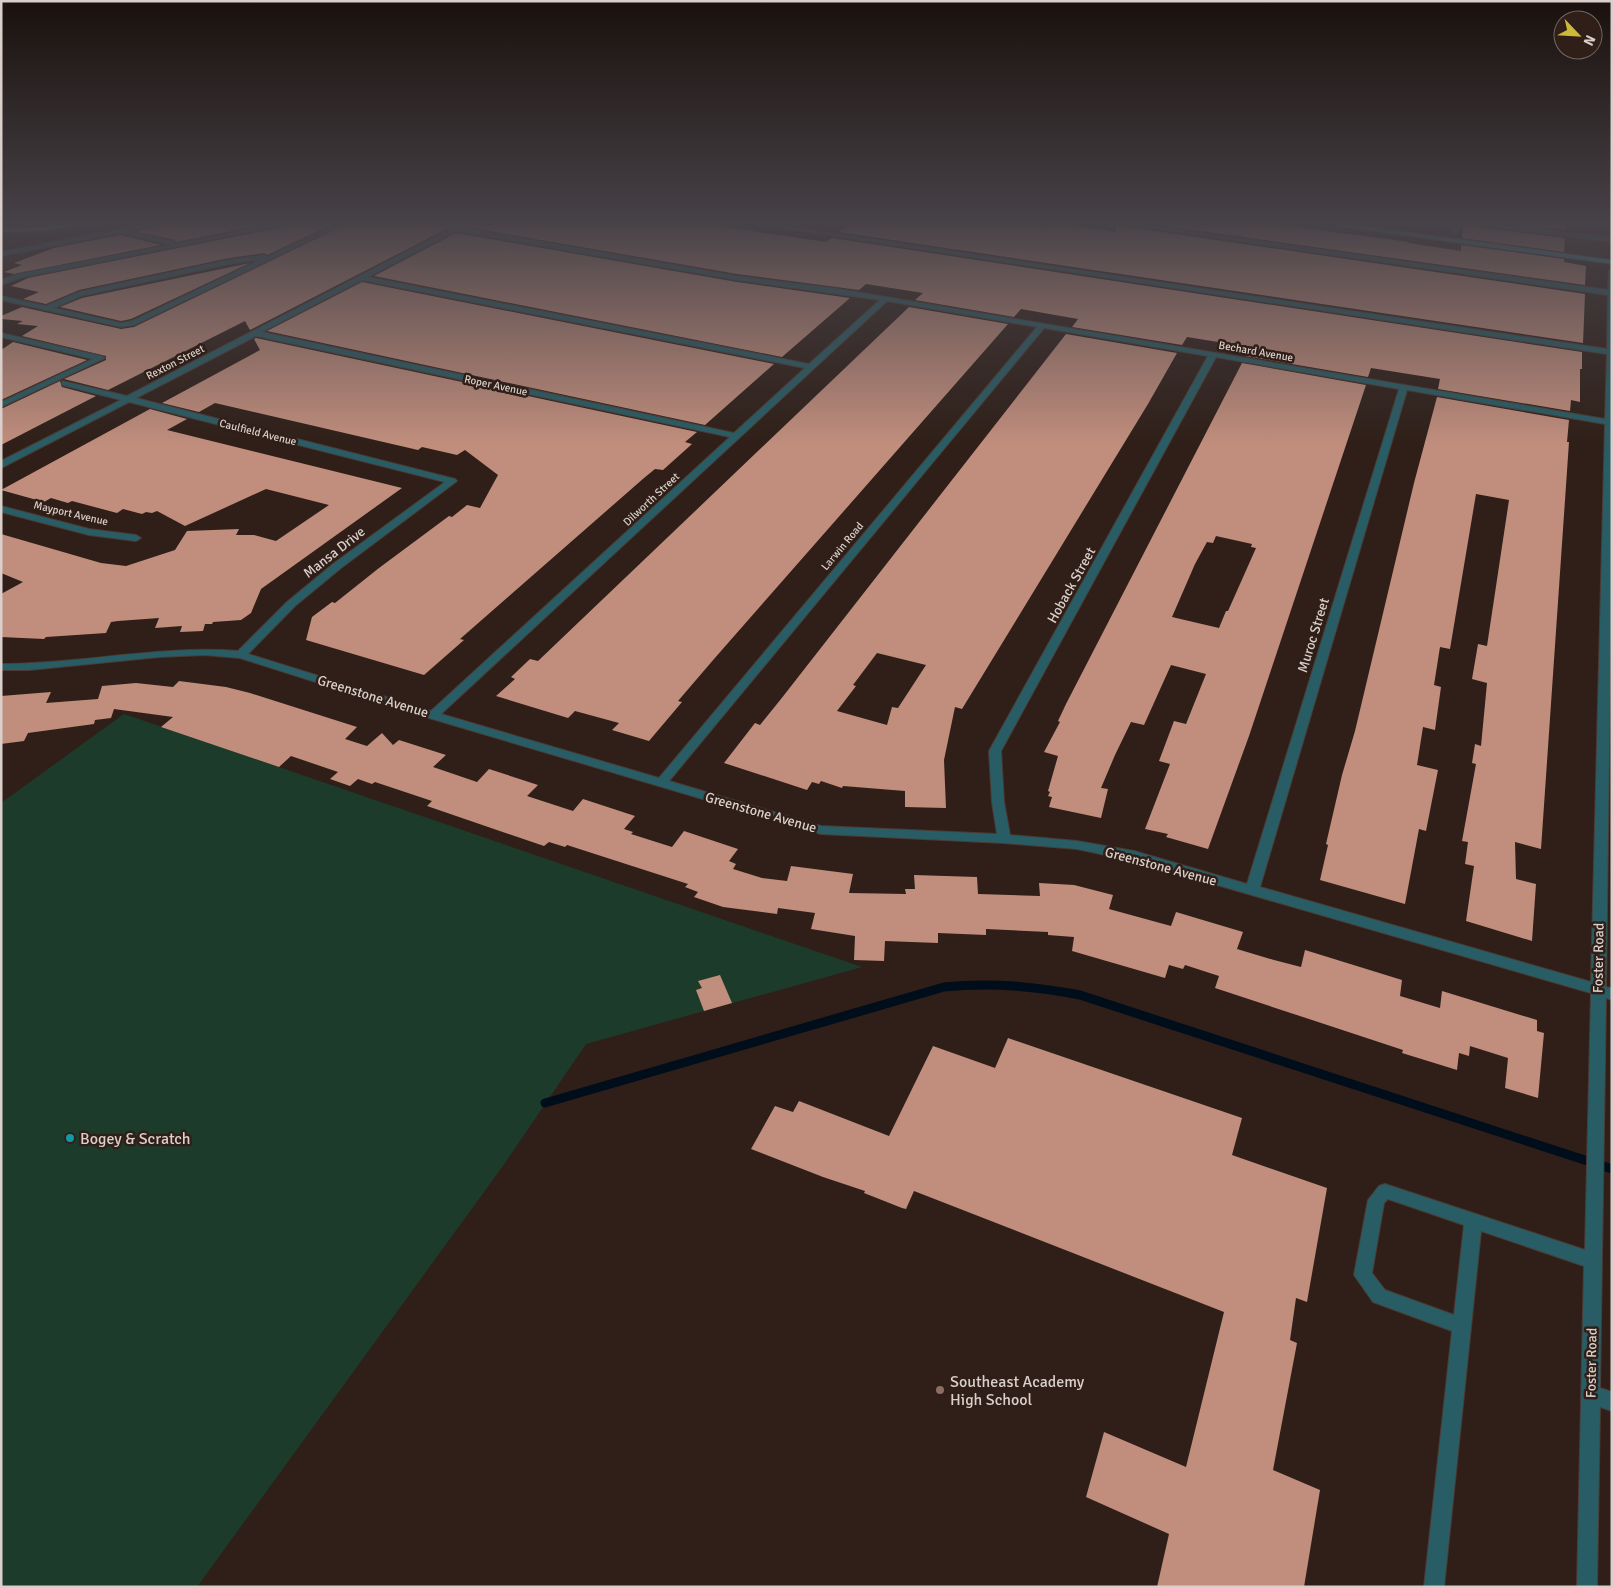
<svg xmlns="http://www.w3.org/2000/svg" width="1613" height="1588" viewBox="0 0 1613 1588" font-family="Signika,sans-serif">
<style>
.green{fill:#1d3b2b}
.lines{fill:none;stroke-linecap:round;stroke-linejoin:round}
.stream{stroke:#000d1b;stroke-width:9}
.building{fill:#c18e7d;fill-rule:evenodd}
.minor-casing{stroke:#4a3b34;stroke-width:2}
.major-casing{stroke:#4a3b34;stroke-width:2}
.highway-casing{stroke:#4a3b34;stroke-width:1}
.minor{fill:#295d65;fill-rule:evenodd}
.major{fill:#3992a0;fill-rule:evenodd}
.highway{fill:#37a8b9;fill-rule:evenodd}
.culture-dot{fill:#0f9aa8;stroke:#2f1f18;stroke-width:2}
.education-dot{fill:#8d6e63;stroke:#2f1f18;stroke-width:2}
.labels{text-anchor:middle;stroke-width:5;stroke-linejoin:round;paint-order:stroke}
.far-street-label{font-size:11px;fill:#dacfca;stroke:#2f1f18}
.street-label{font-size:14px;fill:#dacfca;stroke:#2f1f18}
.near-poi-label{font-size:16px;fill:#dacfca;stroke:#2f1f18;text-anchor:start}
</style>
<rect width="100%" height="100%" fill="#2f1f18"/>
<path class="green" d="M 124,714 L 862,967 L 586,1044 L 505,1163 L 197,1587 L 1,1587 L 1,803 Z"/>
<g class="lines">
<path class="stream" d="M 545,1103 L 944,987 C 990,982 1034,986 1080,995 L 1612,1169"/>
</g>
<path class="building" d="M 162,224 L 268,224 L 176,242 L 172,239 L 136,232 Z
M 291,224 L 333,224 L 267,255 L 264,253 L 229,258 L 79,290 L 46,304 L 23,299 L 39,292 L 11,286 L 28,278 L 289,226 Z
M 347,224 L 456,224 L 250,330 L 245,321 L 108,390 L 64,379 L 106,360 L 106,356 L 22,336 L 38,326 L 17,324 L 23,321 L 1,319 L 1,316 L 22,307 L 121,329 L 134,327 Z
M 468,224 L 725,224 L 726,227 L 826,242 L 832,238 L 1582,352 L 1582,369 L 1580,369 L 1580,402 L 1571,400 L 1570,411 L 1438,389 L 1440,379 L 1371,368 L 1368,377 L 1245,356 L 1249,347 L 1187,337 L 1182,345 L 1072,327 L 1078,319 L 1021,309 L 1014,317 L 915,300 L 923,293 L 866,284 L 859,290 L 737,274 L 467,227 Z
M 850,224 L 1034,224 L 1050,226 L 1053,224 L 1064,224 L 1116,232 L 1116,224 L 1119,224 L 1121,226 L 1585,294 L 1583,343 L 839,232 Z
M 1150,224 L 1282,225 L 1409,242 L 1408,243 L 1461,251 L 1461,245 L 1564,259 L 1564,262 L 1586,266 L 1585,285 Z
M 1463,224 L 1476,224 L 1481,228 L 1565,238 L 1564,252 L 1462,238 Z
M 1511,224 L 1566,224 L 1565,230 Z
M 456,233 L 737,282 L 850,298 L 782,357 L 374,276 Z
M 120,235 L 161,245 L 14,274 L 4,272 L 22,265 L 14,263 L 54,248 Z
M 250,263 L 131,319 L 121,321 L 60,307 L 82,298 Z
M 362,282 L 774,364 L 705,425 L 267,331 Z
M 909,307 L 1008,324 L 714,659 L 678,701 L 682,702 L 649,741 L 612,730 L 619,723 L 575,711 L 568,718 L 496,696 L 515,679 L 511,677 L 530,659 L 538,661 Z
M 1066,334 L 1177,353 L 1148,404 L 962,709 L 955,707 L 944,760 L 946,808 L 905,807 L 905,791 L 843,786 L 842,788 L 821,781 L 819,784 L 812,782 L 807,790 L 724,763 L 755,723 L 760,725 L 781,699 ZM 877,653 L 926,665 L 898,708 L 892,707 L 887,725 L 837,711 L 856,686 L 853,685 Z
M 256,338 L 697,432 L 685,442 L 692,444 L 663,470 L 655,469 L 644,478 L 460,639 L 464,640 L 424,675 L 306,640 L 312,617 L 332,602 L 335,603 L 379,568 L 449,516 L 452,517 L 467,505 L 480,508 L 498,475 L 465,450 L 457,455 L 422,447 L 418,450 L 215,403 L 199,412 L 162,403 L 260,350 L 254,339 Z
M 13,342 L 87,360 L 1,400 L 1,350 Z
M 1242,363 L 1366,385 L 1249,736 L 1208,849 L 1166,837 L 1168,834 L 1145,829 L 1170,764 L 1159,761 L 1174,721 L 1186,724 L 1206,674 L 1171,665 L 1144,725 L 1131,722 L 1115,755 L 1101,788 L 1108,789 L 1101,818 L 1049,807 L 1052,797 L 1048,796 L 1050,792 L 1048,791 L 1058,756 L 1044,752 L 1060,722 L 1058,721 L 1066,704 ZM 1216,536 L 1252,544 L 1251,547 L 1256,548 L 1228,611 L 1226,611 L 1219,628 L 1172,617 L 1195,564 L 1207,542 L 1213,543 Z
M 60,381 L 62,387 L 96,396 L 1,445 L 1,409 Z
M 1437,397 L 1569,420 L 1567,442 L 1569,442 L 1541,849 L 1515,842 L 1516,879 L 1536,884 L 1532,941 L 1466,921 L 1474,866 L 1465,864 L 1468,842 L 1462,841 L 1476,764 L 1472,763 L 1475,744 L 1481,746 L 1487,683 L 1472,679 L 1478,644 L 1487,646 L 1509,500 L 1476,494 L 1450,649 L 1440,647 L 1434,685 L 1441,687 L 1435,730 L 1423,727 L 1417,765 L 1438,770 L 1426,831 L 1419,829 L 1405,904 L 1320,880 L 1328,845 L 1326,844 L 1342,775 L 1355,731 L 1414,483 Z
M 150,409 L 187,419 L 167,430 L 402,488 L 261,589 L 251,613 L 241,620 L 213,622 L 212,624 L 205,624 L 203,631 L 180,632 L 182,626 L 155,628 L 159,618 L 118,621 L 111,622 L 106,633 L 46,637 L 44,639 L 1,637 L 1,594 L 23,582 L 1,573 L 1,534 L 101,563 L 126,566 L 175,550 L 187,531 L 239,529 L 236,535 L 254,535 L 276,541 L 329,505 L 266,489 L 185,526 L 157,511 L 152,513 L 146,512 L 142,514 L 123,509 L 117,513 L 72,501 L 68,503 L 51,498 L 44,502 L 1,490 Z
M 179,681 L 226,687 L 250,693 L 357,727 L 345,739 L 367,746 L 382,733 L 393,745 L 399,740 L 446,755 L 433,767 L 477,782 L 489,769 L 538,785 L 527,796 L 573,811 L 583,799 L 635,816 L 624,829 L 633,832 L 631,834 L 672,847 L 684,831 L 738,849 L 729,861 L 736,864 L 733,869 L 762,878 L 787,881 L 791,866 L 853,874 L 849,893 L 906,894 L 905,889 L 915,889 L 914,875 L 977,877 L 978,894 L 1040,896 L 1039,883 L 1074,885 L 1113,895 L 1109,909 L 1171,926 L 1176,912 L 1243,932 L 1237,949 L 1274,960 L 1301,967 L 1305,950 L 1402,980 L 1400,996 L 1440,1008 L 1442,991 L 1537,1020 L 1537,1031 L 1544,1033 L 1538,1098 L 1505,1088 L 1508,1058 L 1470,1046 L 1469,1056 L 1459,1053 L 1457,1070 L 1402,1053 L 1403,1050 L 1215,988 L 1219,976 L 1185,965 L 1183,969 L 1169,965 L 1165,978 L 1072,951 L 1074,937 L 1048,935 L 1048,932 L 986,929 L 986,935 L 938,933 L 938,943 L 885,941 L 884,961 L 854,960 L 855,936 L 811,929 L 815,913 L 778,908 L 777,914 L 723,907 L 694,897 L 698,892 L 685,887 L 688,884 L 567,845 L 565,847 L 549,842 L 544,846 L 427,806 L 432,801 L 375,782 L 372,784 L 358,779 L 350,786 L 330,779 L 338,772 L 291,756 L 279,767 L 161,727 L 173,717 L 114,709 L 111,718 L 95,720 L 94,724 L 28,733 L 24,741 L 1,744 L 1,696 L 51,692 L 46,703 L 98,699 L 102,686 L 136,683 L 173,687 Z
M 720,975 L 732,1003 L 704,1011 L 696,990 L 702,988 L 698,981 Z
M 1008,1038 L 1242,1118 L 1232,1155 L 1327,1188 L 1307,1302 L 1296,1298 L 1290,1340 L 1297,1343 L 1273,1470 L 1320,1490 L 1304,1587 L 1157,1587 L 1169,1534 L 1086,1497 L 1104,1432 L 1186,1467 L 1224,1312 L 914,1191 L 906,1209 L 902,1208 L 864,1193 L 865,1191 L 823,1177 L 751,1149 L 775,1106 L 793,1112 L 799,1101 L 889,1136 L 933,1046 L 995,1068 Z"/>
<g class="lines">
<defs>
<path id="minor" d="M 147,224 L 160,224 L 127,232 L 172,241 L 175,244 L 277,224 L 289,224 L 20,278 L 1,285 L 1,280 L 18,274 L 170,245 L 120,233 L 1,256 L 1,252 Z
M 337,224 L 345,224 L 134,325 L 121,327 L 1,300 L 1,296 L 46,306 L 79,292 L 229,260 L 264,255 L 267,257 ZM 262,259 L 132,321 L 121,323 L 54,308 L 81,296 L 229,264 Z
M 460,224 L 466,225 L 462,228 L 737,276 L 839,289 L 1605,419 L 1607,354 L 755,224 L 770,224 L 1607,349 L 1608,295 L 1121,224 L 1137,224 L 1608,290 L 1609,270 L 1612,268 L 1612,542 L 1606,987 L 1612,988 L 1612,1000 L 1606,998 L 1600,1388 L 1612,1392 L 1612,1411 L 1600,1407 L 1597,1587 L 1577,1587 L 1584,1266 L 1481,1231 L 1444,1587 L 1424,1587 L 1452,1331 L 1373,1302 L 1354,1275 L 1368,1200 L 1379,1186 L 1385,1184 L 1585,1250 L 1591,993 L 1134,861 L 1077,849 L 1004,843 L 821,834 L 429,718 L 240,658 L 205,655 L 159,657 L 29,670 L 1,670 L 1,664 C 81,664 159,645 238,651 L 287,602 L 333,564 L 445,482 L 129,402 L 1,468 L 1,461 L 121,400 L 62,385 L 62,381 L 127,396 ZM 456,231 L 737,280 L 880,300 L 809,364 L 368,277 ZM 362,280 L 805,368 L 734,433 L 262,332 ZM 887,301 L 1037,327 L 659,778 L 441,714 ZM 1044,328 L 1208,356 L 989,751 L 992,802 L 997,834 L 821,826 L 669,781 ZM 256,336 L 730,437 L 431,711 L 248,654 L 295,606 L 341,568 L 457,481 L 455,479 L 136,398 ZM 1216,357 L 1399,389 L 1247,884 L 1134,851 L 1077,841 L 1010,835 L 1004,802 L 1001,751 ZM 1407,390 L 1605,424 L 1591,982 L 1260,887 ZM 1388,1199 L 1464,1225 L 1454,1315 L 1385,1290 L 1372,1273 L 1384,1203 Z
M 1455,224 L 1461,224 L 1458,233 L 1455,235 L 1452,233 Z
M 1478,224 L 1496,224 L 1612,238 L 1612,242 L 1481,226 Z
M 1,333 L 101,356 L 105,358 L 1,407 L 1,402 L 93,359 L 1,337 Z
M 1,506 L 89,529 L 136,535 L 141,538 L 136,541 L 89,535 L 1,512 Z"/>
<path id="major" d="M 1333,224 L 1349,224 L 1612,260 L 1612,264 L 1336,226 Z"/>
<path id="highway" d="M 61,224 L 80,224 L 76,226 L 42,231 L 1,232 L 1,228 L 42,227 Z"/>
</defs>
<use href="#minor" class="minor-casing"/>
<use href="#major" class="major-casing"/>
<use href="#highway" class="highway-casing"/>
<use href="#minor" class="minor"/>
<use href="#major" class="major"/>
<use href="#highway" class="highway"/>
</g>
<linearGradient id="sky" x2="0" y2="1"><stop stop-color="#1a110d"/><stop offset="0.5" stop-color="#474248"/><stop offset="1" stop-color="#474248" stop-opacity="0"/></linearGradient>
<rect width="1613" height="446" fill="url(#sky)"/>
<circle class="culture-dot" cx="70" cy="1138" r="5"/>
<circle class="education-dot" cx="940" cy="1390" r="5"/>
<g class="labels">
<g class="far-street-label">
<text transform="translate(1256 351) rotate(10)" y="4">Bechard Avenue</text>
<text transform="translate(175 362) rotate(-27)" y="4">Rexton Street</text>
<text transform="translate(496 385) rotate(12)" y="4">Roper Avenue</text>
<text transform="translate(258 432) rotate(14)" y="4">Caulfield Avenue</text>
<text transform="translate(651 499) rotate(-43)" y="4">Dilworth Street</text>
<text transform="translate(71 513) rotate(13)" y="4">Mayport Avenue</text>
<text transform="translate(842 546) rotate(-50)" y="4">Larwin Road</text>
</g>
<g class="street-label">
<text transform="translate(334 552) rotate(-38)" y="5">Mansa Drive</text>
<text transform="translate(1071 585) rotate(-61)" y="5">Hoback Street</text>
<text transform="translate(1313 635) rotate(-73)" y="5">Muroc Street</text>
<text transform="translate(373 696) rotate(17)" y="5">Greenstone Avenue</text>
<text transform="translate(761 812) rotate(16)" y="5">Greenstone Avenue</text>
<text transform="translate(1161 866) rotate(15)" y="5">Greenstone Avenue</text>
<text transform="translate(1598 958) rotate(-89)" y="5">Foster Road</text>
<text transform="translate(1591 1363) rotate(-89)" y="5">Foster Road</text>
</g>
<g class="near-poi-label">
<text x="80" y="1144">Bogey &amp; Scratch</text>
<text x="950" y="1387">Southeast Academy<tspan x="950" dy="18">High School</tspan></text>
</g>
</g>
<rect width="1613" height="1588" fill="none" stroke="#dacfca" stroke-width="5"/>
<g transform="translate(1578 35) rotate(115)"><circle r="24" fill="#2f1f18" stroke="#73655f"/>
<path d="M0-4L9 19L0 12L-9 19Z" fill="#cbba39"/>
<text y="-8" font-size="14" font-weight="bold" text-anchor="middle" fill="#dacfca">N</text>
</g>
</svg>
